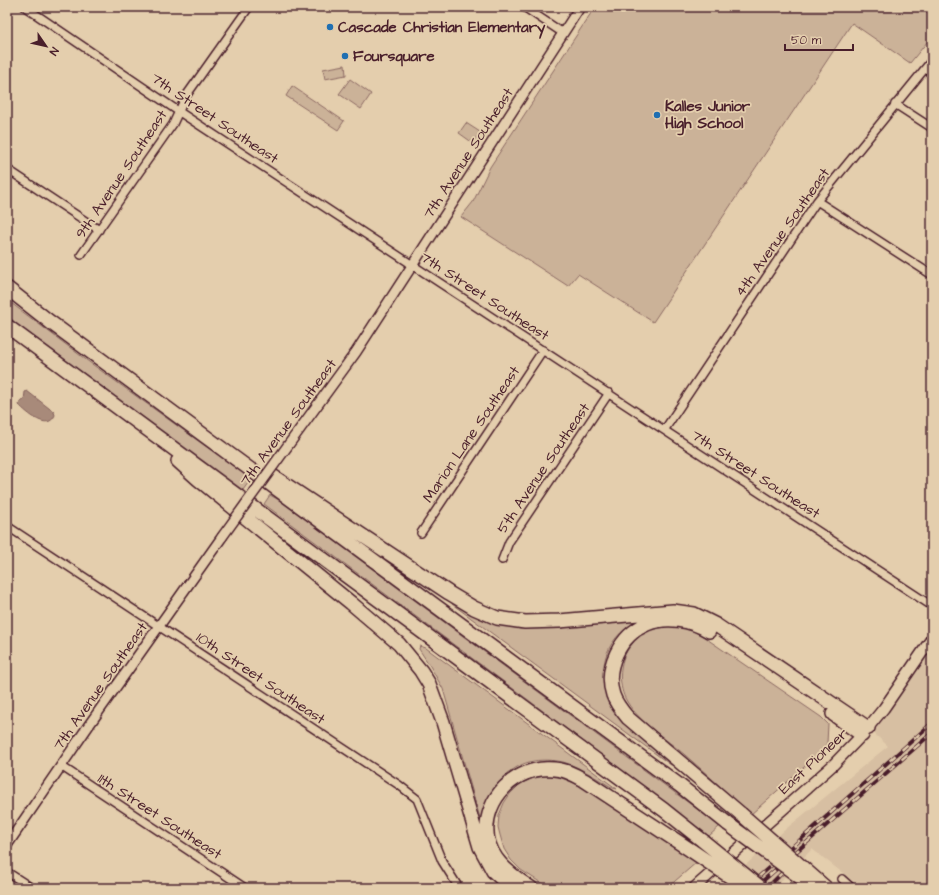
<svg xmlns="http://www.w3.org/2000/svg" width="939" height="895" viewBox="0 0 939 895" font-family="'Architects Daughter',sans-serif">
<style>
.built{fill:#d7bfa2}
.green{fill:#cbb298;stroke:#8a6862}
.water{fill:#a88a7a;stroke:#825f5a}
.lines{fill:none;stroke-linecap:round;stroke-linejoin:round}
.minor-casing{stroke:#4a1f2b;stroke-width:10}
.tertiary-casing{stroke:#4a1f2b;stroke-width:12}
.secondary-casing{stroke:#4a1f2b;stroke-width:13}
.motorway-casing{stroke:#4a1f2b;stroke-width:16}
.minor{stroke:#e4cead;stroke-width:7}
.tertiary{stroke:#e4cead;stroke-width:9}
.secondary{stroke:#e4cead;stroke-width:10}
.motorway{stroke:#e4cead;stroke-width:13}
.rail-casing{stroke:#4a1f2b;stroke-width:4}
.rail{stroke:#e4cead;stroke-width:2.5;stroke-dasharray:8;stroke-linecap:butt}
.tertiary-bridge-casing{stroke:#4a1f2b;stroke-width:12;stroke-linecap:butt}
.motorway-bridge-casing{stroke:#4a1f2b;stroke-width:16;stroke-linecap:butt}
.tertiary-bridge{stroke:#e4cead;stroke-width:9}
.motorway-bridge{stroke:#e4cead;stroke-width:13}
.poi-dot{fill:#1f6fb2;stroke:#e4cead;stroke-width:1.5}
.labels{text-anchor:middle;stroke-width:3.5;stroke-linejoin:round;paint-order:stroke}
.poi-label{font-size:15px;font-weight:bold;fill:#4a1f2b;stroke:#e4cead;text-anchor:start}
.street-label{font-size:15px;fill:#4a1f2b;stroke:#e4cead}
</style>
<rect width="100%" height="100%" fill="#e4cead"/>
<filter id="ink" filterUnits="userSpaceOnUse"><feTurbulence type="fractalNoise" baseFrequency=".025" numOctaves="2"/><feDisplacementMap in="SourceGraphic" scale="8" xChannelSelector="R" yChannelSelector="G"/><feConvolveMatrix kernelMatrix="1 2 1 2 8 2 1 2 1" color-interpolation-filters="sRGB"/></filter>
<g filter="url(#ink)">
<path class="built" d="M 932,638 L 932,888 L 862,888 L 812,849 L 774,888 L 720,888 L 787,828 L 888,746 L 868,728 Z"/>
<path class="green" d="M 595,7 L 932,7 L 932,36 L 910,63 L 852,23 L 653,322 L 578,274 L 568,286 L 461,217 L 473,202 L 490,167 Z
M 345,65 L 346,75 L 325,79 L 323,69 Z
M 350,79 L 371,94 L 361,109 L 339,94 Z
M 292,86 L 344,121 L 338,130 L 286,96 Z
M 466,123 L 480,132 L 473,143 L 459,133 Z
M 7,300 L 89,362 L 251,479 L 243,490 L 18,325 L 7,315 Z
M 270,495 L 279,500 L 720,826 L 709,836 L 527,699 L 264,504 Z
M 454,603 L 474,615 L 502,625 L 520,629 L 562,628 L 639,616 L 644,617 C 607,635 594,665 611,703 L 673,764 L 671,765 L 664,760 L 452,604 Z
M 673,625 L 687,628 L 701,635 L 821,717 L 828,724 L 827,743 L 820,753 L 750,815 C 729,794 707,774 685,755 C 666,739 636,720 625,698 C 618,684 619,661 629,648 C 641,631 652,627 673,625 Z
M 420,646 L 426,648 L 617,789 L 613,788 C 597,779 581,767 563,762 C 553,760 540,759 529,762 C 510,767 491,787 485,806 C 484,812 483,819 482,825 L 443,689 L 430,666 L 419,649 Z
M 544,776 L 556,776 L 572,782 L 594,794 L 675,845 L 697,862 L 667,888 L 549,888 L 521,870 L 511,860 L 504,849 L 500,835 L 498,827 L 499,815 L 504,803 L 510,794 L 520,784 L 531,779 Z"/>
<path class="water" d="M 27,391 L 54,412 L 55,415 C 48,432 27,413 19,405 L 20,402 L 24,400 L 25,392 Z"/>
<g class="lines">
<defs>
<path id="minor" d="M 25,7 L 178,111 L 932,606
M 524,7 L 563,33
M 895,104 L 932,128
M 7,169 L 99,230
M 817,201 L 932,275
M 81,255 L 173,124 L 186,96 L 249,7
M 665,429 L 817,201 L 932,60
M 7,526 L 399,785 L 417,799 L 442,861 L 459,888
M 421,533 L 543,350
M 502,560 L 509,542 L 609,393
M 61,766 L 245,888
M 7,872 L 32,888
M 842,879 L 852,888"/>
<path id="tertiary" d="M 289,444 L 356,352 L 580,7
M 7,845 L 89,725 L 222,537"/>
<path id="secondary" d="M 694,888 L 833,765 L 862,735 L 884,708 L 932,638"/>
<path id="motorway" d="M 7,288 L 50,322 L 679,785 L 728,824
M 7,326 L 664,810 L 703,841
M 178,461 L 198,479 L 351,603 L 399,644 L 421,671 L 429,684 L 443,722 L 480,847 L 493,871 L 504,881 L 513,888
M 271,475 L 449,593 L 474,608 L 497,618 L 525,622 L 559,621 L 673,611 L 694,614 L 716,625 L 868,728
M 709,631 C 691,620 666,616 647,624 C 620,635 604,668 613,695 C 616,704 622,711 628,718 L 741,814
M 833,714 L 862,735
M 531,888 C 518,880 505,871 496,858 C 475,827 493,786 526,773 C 537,768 556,767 568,772 C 573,774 579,777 584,780 L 692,851"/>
</defs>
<use href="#minor" class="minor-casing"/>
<use href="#tertiary" class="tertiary-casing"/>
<use href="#secondary" class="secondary-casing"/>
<use href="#motorway" class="motorway-casing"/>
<use href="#minor" class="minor"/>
<use href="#tertiary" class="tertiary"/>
<use href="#secondary" class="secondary"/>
<use href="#motorway" class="motorway"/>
<defs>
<path id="rail" d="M 757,886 L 932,733
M 746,888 L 932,723
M 767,888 L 791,864"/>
</defs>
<use href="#rail" class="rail-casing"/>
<use href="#rail" class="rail"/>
<defs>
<path id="tertiary-bridge" d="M 222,537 L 289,444"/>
<path id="motorway-bridge" d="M 741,814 L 826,888
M 728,824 L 812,886
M 703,841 L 761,888
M 692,851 L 747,888"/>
</defs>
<use href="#tertiary-bridge" class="tertiary-bridge-casing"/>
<use href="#motorway-bridge" class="motorway-bridge-casing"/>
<use href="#tertiary-bridge" class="tertiary-bridge"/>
<use href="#motorway-bridge" class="motorway-bridge"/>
</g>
</g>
<g class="poi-dot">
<circle cx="330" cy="27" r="4"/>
<circle cx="345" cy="56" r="4"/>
<circle cx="657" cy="115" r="4"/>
</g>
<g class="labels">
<g class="poi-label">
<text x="338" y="32">Cascade Christian Elementary</text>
<text x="353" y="61">Foursquare</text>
<text x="665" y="111">Kalles Junior<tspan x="665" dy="17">High School</tspan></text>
</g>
<g class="street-label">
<text transform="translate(215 118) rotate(34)" y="5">7th Street Southeast</text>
<text transform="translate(468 153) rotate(-57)" y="5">7th Avenue Southeast</text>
<text transform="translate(121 174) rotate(-56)" y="5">9th Avenue Southeast</text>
<text transform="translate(782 232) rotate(-55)" y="5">4th Avenue Southeast</text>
<text transform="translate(485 296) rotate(33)" y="5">7th Street Southeast</text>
<text transform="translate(288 422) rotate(-54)" y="5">7th Avenue Southeast</text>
<text transform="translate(471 434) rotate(-56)" y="5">Marion Lane Southeast</text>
<text transform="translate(543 468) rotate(-56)" y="5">5th Avenue Southeast</text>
<text transform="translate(756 474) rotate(33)" y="5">7th Street Southeast</text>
<text transform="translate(261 678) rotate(34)" y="5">10th Street Southeast</text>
<text transform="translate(100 686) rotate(-55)" y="5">7th Avenue Southeast</text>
<text transform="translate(813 761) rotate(-43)" y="5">East Pioneer</text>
<text transform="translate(160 816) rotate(33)" y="5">11th Street Southeast</text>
</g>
</g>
<rect width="939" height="895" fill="none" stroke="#e4cead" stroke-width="24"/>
<rect x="12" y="12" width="915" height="871" fill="none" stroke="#4a1f2b" stroke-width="1.5" filter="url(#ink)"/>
<g transform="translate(46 46) rotate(124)" stroke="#e4cead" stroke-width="3" paint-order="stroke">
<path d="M0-3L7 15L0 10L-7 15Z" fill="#4a1f2b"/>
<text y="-6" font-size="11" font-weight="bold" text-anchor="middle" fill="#4a1f2b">N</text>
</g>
<path d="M785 44v6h68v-6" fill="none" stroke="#4a1f2b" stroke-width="2"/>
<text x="791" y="44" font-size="12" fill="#4a1f2b" stroke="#e4cead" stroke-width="3" paint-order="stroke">50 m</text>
</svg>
